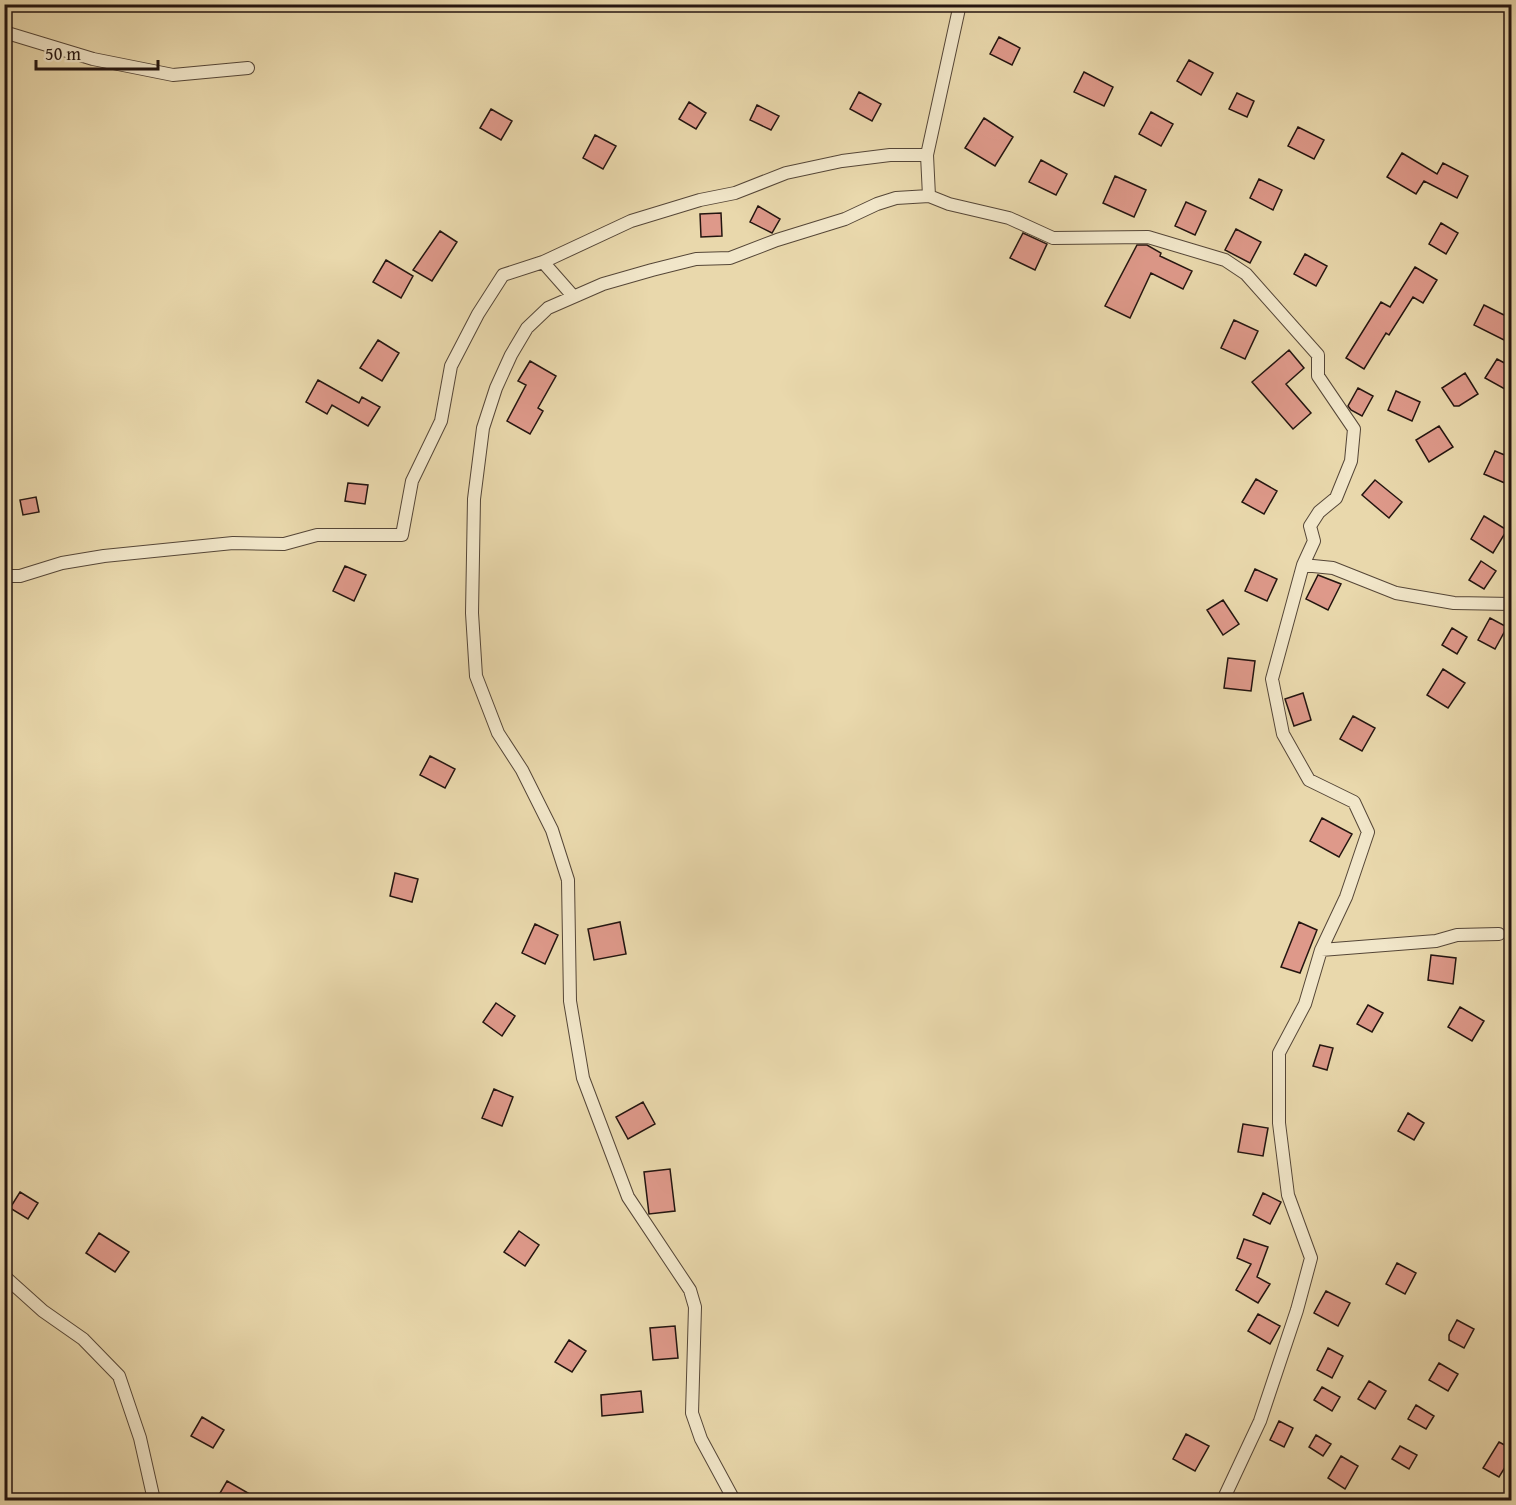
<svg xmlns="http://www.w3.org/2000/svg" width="1516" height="1505" viewBox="0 0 1516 1505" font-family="'Gentium Book Plus',serif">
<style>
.building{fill:#de998a;stroke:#241510;stroke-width:1.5}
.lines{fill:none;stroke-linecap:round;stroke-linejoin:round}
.minor-casing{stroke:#554637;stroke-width:14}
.minor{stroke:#f1e6c9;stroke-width:12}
</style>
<rect width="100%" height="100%" fill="#e9d8ac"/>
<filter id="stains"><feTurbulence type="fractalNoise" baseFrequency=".00333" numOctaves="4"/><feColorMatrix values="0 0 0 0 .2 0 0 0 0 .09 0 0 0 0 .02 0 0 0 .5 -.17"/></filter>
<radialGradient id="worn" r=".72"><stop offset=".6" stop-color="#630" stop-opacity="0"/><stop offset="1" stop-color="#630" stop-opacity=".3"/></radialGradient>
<path class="building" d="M 999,37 L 1020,48 L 1012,65 L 990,54 Z
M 1189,60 L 1213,73 L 1201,95 L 1177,81 Z
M 1084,72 L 1113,87 L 1104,106 L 1074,92 Z
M 859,92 L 881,104 L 872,121 L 850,109 Z
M 1237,93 L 1254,101 L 1247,117 L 1229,109 Z
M 689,102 L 706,113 L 696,129 L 679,119 Z
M 757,105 L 779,116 L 771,130 L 750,120 Z
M 491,109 L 512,121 L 501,140 L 480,128 Z
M 1151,112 L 1173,124 L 1161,146 L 1139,134 Z
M 984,118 L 1013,137 L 995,166 L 965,148 Z
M 1298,127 L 1324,140 L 1314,159 L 1288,146 Z
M 595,135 L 616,146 L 603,169 L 583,158 Z
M 1402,153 L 1437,174 L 1443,163 L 1468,176 L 1457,198 L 1424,181 L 1416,194 L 1387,177 Z
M 1041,160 L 1067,174 L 1056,195 L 1029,182 Z
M 1115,176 L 1146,190 L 1134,217 L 1103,203 Z
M 1259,179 L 1282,190 L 1273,210 L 1250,198 Z
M 1186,202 L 1206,211 L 1195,235 L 1175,226 Z
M 758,206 L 780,219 L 772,233 L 750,222 Z
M 721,213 L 722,236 L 701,237 L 700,214 Z
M 1441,223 L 1458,233 L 1446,254 L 1429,244 Z
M 1236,229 L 1261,242 L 1250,263 L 1225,250 Z
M 440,231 L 457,242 L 432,281 L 413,270 Z
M 1023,233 L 1047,244 L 1035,270 L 1010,258 Z
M 1137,245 L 1147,245 L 1161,253 L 1160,256 L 1192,271 L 1183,289 L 1151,273 L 1130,318 L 1105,306 Z
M 1305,254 L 1327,266 L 1316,286 L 1294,274 Z
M 386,260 L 413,276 L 401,298 L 373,282 Z
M 1415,267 L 1437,280 L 1423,303 L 1413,297 L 1389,335 L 1386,333 L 1364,369 L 1346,358 L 1381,302 L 1390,307 Z
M 1484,305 L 1512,319 L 1512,324 L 1504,340 L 1474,325 Z
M 1234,320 L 1258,331 L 1245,359 L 1221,348 Z
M 378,340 L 399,353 L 382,381 L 360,368 Z
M 1289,350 L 1304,368 L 1286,384 L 1311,413 L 1293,429 L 1252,382 Z
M 1497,359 L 1512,367 L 1512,393 L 1485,378 Z
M 530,361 L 556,376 L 538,408 L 543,411 L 530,434 L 507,421 L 526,385 L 518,381 Z
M 1465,373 L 1478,394 L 1459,406 L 1454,406 L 1442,388 Z
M 318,380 L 359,403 L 362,397 L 380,407 L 368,426 L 332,405 L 327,414 L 306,402 Z
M 1358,388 L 1373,396 L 1362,416 L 1351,410 L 1348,406 Z
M 1396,391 L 1420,402 L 1412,421 L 1388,410 Z
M 1439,426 L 1453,447 L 1429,462 L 1416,440 Z
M 1495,451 L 1512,458 L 1512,475 L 1507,484 L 1484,474 Z
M 1256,479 L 1277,491 L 1264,514 L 1242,502 Z
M 1375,480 L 1402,502 L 1389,518 L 1362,495 Z
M 348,483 L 368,485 L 365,504 L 345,501 Z
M 36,497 L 39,512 L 23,515 L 20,500 Z
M 1484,516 L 1507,530 L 1493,553 L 1471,539 Z
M 1481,561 L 1496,571 L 1484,589 L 1469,580 Z
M 345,566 L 366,575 L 354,601 L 333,591 Z
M 1255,569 L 1277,579 L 1267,601 L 1245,591 Z
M 1318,575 L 1341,584 L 1328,610 L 1306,599 Z
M 1223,600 L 1239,624 L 1223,635 L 1207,610 Z
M 1490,618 L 1507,627 L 1495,649 L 1478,640 Z
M 1452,628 L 1467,637 L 1457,654 L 1442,645 Z
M 1228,658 L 1255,661 L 1251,691 L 1224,688 Z
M 1443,669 L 1465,683 L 1448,708 L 1427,695 Z
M 1303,693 L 1311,720 L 1294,726 L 1285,699 Z
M 1353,716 L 1375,728 L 1362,751 L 1340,739 Z
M 430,756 L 455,769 L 445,788 L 420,775 Z
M 1322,818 L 1352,834 L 1339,857 L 1310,841 Z
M 395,873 L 418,879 L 412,902 L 390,896 Z
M 620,922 L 626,954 L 594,960 L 588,929 Z
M 1299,922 L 1317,930 L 1300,973 L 1281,967 Z
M 535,924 L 558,935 L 545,964 L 522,953 Z
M 1431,955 L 1456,958 L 1453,984 L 1428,980 Z
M 496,1003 L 515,1016 L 502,1036 L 483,1022 Z
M 1368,1005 L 1383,1013 L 1372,1032 L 1357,1024 Z
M 1460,1007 L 1484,1021 L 1472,1041 L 1448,1027 Z
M 1320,1045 L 1333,1048 L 1327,1070 L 1313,1066 Z
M 494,1089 L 513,1097 L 502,1126 L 482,1118 Z
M 643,1102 L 655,1124 L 628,1139 L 616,1117 Z
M 1408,1113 L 1424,1123 L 1414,1140 L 1398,1131 Z
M 1243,1124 L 1268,1128 L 1263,1156 L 1238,1152 Z
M 670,1169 L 675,1211 L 649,1214 L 644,1172 Z
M 20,1192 L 38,1203 L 28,1219 L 10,1208 Z
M 1263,1193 L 1281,1202 L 1270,1224 L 1253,1215 Z
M 519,1231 L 539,1245 L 525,1266 L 504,1252 Z
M 99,1233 L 129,1252 L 115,1272 L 86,1253 Z
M 1244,1239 L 1268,1247 L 1257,1277 L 1270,1284 L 1258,1303 L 1236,1290 L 1251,1264 L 1237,1258 Z
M 1397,1263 L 1416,1273 L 1405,1294 L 1386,1284 Z
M 1326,1291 L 1350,1303 L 1338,1326 L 1314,1313 Z
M 1258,1314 L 1280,1326 L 1270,1344 L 1248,1331 Z
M 1457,1320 L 1474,1329 L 1464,1348 L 1449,1340 L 1449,1335 Z
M 675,1326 L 678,1358 L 653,1360 L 650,1328 Z
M 569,1340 L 586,1351 L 572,1372 L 555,1362 Z
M 1328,1348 L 1343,1356 L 1332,1378 L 1317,1370 Z
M 1439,1363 L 1458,1374 L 1448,1391 L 1429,1380 Z
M 1369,1381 L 1386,1391 L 1375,1409 L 1358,1399 Z
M 1322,1387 L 1340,1397 L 1332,1411 L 1314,1400 Z
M 641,1391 L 643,1412 L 602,1416 L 601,1395 Z
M 1416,1405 L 1434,1416 L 1426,1429 L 1408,1419 Z
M 202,1417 L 224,1430 L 213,1448 L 191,1436 Z
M 1279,1421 L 1293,1428 L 1284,1447 L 1270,1440 Z
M 1186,1434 L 1209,1446 L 1195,1471 L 1173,1459 Z
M 1316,1435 L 1331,1444 L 1323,1456 L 1309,1447 Z
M 1499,1442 L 1512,1449 L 1512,1456 L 1499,1477 L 1483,1468 Z
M 1400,1446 L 1417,1455 L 1409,1469 L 1392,1459 Z
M 1341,1456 L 1358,1466 L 1345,1489 L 1328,1478 Z
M 227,1481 L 260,1500 L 216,1500 Z"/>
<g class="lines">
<defs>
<path id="minor" d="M 960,4 L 927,155 L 929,196 L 949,204 L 1009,218 L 1053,238 L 1148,237 L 1225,260 L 1246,274 L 1318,355 L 1318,376 L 1354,429 L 1351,461 L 1336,498 L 1319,512 L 1310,526 L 1314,541 L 1303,565
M 4,32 L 93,59 L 173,75 L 248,68
M 543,262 L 573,296
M 4,576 L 20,576 L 62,563 L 104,556 L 233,543 L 284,544 L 317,535 L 402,535 L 412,481 L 441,421 L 451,366 L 478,314 L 503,275 L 543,262 L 631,221 L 700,200 L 735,193 L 786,173 L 842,161 L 890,155 L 927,155
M 1321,950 L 1436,941 L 1457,935 L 1499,934
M 4,1276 L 43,1311 L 83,1339 L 119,1376 L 140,1438 L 154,1500
M 734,1500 L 701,1439 L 692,1413 L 695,1307 L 690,1290 L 628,1197 L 583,1078 L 570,1001 L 568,880 L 552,830 L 522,770 L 498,733 L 476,676 L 472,613 L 474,499 L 483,428 L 496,388 L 511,355 L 527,328 L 548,308 L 603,284 L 652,270 L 696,259 L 730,258 L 777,240 L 845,219 L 877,204 L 896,198 L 929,196
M 1223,1500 L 1260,1421 L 1297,1310 L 1311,1258 L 1288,1195 L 1279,1123 L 1279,1053 L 1305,1004 L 1321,950 L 1346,897 L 1368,832 L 1354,802 L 1309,780 L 1283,734 L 1272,679 L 1303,565 L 1333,568 L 1396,593 L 1454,603 L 1512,604"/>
</defs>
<use href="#minor" class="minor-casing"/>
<use href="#minor" class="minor"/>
</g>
<rect width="1516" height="1505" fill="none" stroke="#e9d8ac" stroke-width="24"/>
<rect x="6" y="6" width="1504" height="1493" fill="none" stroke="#241510" stroke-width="3"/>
<rect x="12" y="12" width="1492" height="1481" fill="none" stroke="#241510" stroke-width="1.5"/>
<path d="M36 60v9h122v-9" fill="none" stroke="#241510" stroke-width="3"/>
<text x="45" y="60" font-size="18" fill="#241510" stroke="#f1e6c9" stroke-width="4.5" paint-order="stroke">50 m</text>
<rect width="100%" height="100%" filter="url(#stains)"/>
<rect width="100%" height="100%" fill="url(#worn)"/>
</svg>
